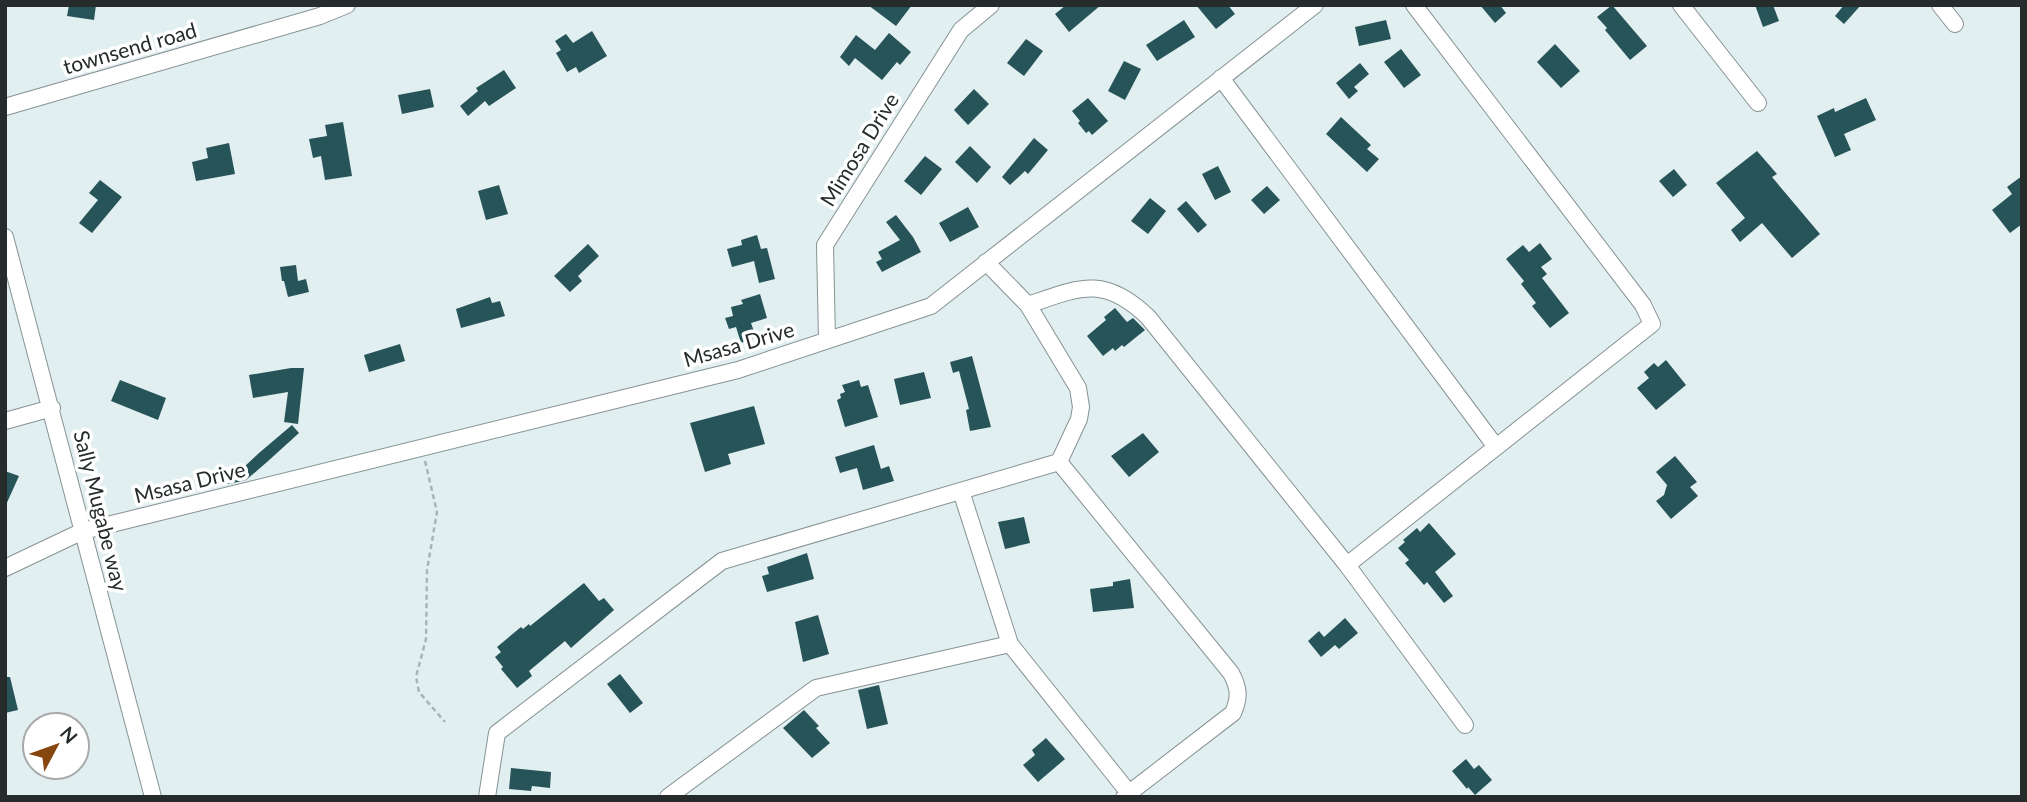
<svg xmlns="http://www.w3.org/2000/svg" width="2027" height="802" viewBox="0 0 2027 802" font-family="Lato,sans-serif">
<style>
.building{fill:#275459}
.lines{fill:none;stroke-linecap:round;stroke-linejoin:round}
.minor-casing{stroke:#869293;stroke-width:18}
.path{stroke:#a9b4b5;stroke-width:2.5;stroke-dasharray:5 3.5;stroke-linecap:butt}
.minor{stroke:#fff;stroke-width:16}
.labels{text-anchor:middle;stroke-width:7;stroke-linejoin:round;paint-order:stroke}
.street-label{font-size:21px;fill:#262b2b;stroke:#fff}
</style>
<rect width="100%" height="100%" fill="#e2eff1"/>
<path class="building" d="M 69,5 L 96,5 L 94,20 L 67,16 Z
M 868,5 L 912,5 L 896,26 Z
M 1066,5 L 1101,5 L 1069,32 L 1055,14 Z
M 1196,5 L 1228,5 L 1235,14 L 1216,29 Z
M 1480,5 L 1500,5 L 1506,13 L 1495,23 Z
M 1612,5 L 1647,46 L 1630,60 L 1605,30 L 1607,28 L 1597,17 Z
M 1755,5 L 1773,5 L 1779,21 L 1763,27 Z
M 1844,5 L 1861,5 L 1844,24 L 1835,16 Z
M 1184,20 L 1195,37 L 1157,61 L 1146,45 Z
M 1386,20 L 1391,39 L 1359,46 L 1355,27 Z
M 592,31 L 607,56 L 579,73 L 576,67 L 567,72 L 556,53 L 561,50 L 555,41 L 566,34 L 573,43 Z
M 889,33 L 911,52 L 900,65 L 897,62 L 882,80 L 855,58 L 849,66 L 840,57 L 856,35 L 875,50 Z
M 1026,39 L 1043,51 L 1024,76 L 1007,63 Z
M 1555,44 L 1580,71 L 1561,88 L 1537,62 Z
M 1401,49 L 1421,75 L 1404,88 L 1384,62 Z
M 1124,61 L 1141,69 L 1125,100 L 1108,91 Z
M 1360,63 L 1369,74 L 1354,87 L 1358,91 L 1349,99 L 1336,83 Z
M 504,70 L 516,88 L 489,106 L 485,101 L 468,116 L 460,106 L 478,91 L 476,88 Z
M 430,89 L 434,107 L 402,114 L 398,95 Z
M 974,89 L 989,104 L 968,125 L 954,110 Z
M 1088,98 L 1108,121 L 1092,135 L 1089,131 L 1086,133 L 1078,123 L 1080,121 L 1072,111 Z
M 1866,98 L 1876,120 L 1844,134 L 1851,150 L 1835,157 L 1817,116 L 1834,108 L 1835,112 Z
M 1341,117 L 1371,145 L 1367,149 L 1379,159 L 1367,172 L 1326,134 Z
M 343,122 L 352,176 L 325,180 L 321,156 L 313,158 L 309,139 L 327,136 L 325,125 Z
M 1034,138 L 1048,150 L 1028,174 L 1025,171 L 1010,185 L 1002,177 Z
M 229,143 L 235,174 L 196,181 L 192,162 L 208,158 L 206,148 Z
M 970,146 L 991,167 L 977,183 L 955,162 Z
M 1757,151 L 1777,174 L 1772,177 L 1820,234 L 1792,258 L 1762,223 L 1740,242 L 1731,230 L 1745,218 L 1716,183 Z
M 925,156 L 942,169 L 921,195 L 904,181 Z
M 1218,166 L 1231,192 L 1215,200 L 1202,174 Z
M 1674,169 L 1687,185 L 1673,197 L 1659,181 Z
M 2022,176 L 2022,224 L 2010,233 L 1992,210 L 2012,194 L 2007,187 Z
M 100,180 L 122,197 L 92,233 L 79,223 L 98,200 L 89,193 Z
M 499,185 L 508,214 L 486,220 L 478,191 Z
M 1267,186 L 1280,200 L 1264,214 L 1251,200 Z
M 1150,198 L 1166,211 L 1148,234 L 1131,221 Z
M 1186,201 L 1207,225 L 1198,233 L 1177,209 Z
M 968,207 L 979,227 L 950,242 L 939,223 Z
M 896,215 L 913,237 L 921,252 L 882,272 L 876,262 L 882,259 L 878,252 L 900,240 L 886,222 Z
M 757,235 L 761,249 L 767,248 L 775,279 L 759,283 L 754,261 L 732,267 L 727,249 L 742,245 L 741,240 Z
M 1540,243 L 1552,259 L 1541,267 L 1547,274 L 1542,278 L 1569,313 L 1550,328 L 1532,306 L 1536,303 L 1521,284 L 1524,281 L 1506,259 L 1523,245 L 1529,252 Z
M 588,244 L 599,256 L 578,276 L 582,281 L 570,292 L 554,276 Z
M 296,265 L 298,281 L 306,279 L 309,292 L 288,297 L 284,281 L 282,281 L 280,267 Z
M 760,294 L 767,318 L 751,323 L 756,337 L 741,343 L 736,327 L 729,329 L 725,318 L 733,316 L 731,307 L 743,304 L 741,300 Z
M 490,297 L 492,303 L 500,301 L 505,316 L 461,328 L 456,309 Z
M 1115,308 L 1127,322 L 1133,318 L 1145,330 L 1124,347 L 1122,345 L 1115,351 L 1113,348 L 1103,356 L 1087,336 L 1106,320 L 1104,317 Z
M 400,344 L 405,361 L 369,372 L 364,355 Z
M 972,356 L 991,427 L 970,431 L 966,410 L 969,409 L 959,371 L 953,373 L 950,362 Z
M 1666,360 L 1686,385 L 1656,410 L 1637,388 L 1649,378 L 1644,372 L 1654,363 L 1658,367 Z
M 291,368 L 304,368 L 298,424 L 284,422 L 288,392 L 253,398 L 249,375 Z
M 924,372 L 931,398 L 900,405 L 894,379 Z
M 120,380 L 166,398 L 158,420 L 111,401 Z
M 859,380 L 861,387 L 868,385 L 878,417 L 845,427 L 837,400 L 841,398 L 840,394 L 845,392 L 842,385 Z
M 754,406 L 765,444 L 728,454 L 731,464 L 705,472 L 690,423 Z
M 292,425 L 299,433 L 267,462 L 246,480 L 229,484 L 227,483 L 259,453 Z
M 1143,433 L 1159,452 L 1129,477 L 1111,456 Z
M 874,445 L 881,469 L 889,466 L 894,481 L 863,490 L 857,468 L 840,473 L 835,457 Z
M 1675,456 L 1697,482 L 1690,487 L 1698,496 L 1671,519 L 1656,501 L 1664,495 L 1667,485 L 1656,472 Z
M 5,471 L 19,476 L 5,507 Z
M 1024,517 L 1030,543 L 1005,549 L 998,522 Z
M 1429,523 L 1456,554 L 1435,572 L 1453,596 L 1444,603 L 1427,582 L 1424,585 L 1405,563 L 1409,560 L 1398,548 L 1405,542 L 1403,540 L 1417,528 L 1420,532 Z
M 807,553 L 814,579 L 767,592 L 762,576 L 769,574 L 767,567 Z
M 1130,579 L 1134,608 L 1093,612 L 1090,589 L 1113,586 L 1113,582 Z
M 584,583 L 599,601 L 604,598 L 614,610 L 571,648 L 565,641 L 529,671 L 532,676 L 517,688 L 501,669 L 503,667 L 495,657 L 501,652 L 497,647 L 521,627 L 523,629 L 529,624 L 530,626 Z
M 818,615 L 829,654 L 803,662 L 795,622 Z
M 1345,618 L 1358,633 L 1339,649 L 1335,645 L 1321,657 L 1308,641 L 1319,631 L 1324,637 Z
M 620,674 L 643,703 L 630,713 L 607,684 Z
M 5,677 L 10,677 L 18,710 L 5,713 Z
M 879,685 L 888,724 L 867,729 L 858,690 Z
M 804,710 L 819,726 L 816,728 L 830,743 L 812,758 L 783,728 Z
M 1046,738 L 1065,759 L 1038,782 L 1023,765 L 1035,755 L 1032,750 Z
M 1466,759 L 1474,769 L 1479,765 L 1492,780 L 1475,795 L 1468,787 L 1467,789 L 1452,771 Z
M 511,768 L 551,772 L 550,788 L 532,786 L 531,791 L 509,789 Z"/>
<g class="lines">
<defs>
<path id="minor" d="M 1681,5 L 1758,103
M 1940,5 L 1955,24
M 1221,78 L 1496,447
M 5,107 L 320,16 L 347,5
M 5,237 L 153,797
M 1028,305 C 1080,287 1104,275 1148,317 L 1347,565 L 1465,725
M 827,340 L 825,245 L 961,30 L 991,5
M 5,421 L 52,408
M 1059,462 L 1231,673 C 1239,688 1240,697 1233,713 L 1124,797
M 961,491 L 1010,644 L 1129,793
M 1347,565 L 1652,324 L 1643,305 L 1414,5
M 5,568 L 83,531 L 738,370 L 931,306 L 1315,5
M 487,797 L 497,733 L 722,561 L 1059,462 L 1079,419 L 1081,407 L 1078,388 L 1028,305 L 986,262
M 668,797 L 816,688 L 1010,644"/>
</defs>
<use href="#minor" class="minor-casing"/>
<path class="path" d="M 425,461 L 437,512 L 427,570 L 426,639 L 416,677 L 419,692 L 445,722"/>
<use href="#minor" class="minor"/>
</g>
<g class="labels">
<g class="street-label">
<text transform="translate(130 49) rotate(-16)" y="7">townsend road</text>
<text transform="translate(860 150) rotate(-58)" y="7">Mimosa Drive</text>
<text transform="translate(739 345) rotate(-16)" y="7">Msasa Drive</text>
<text transform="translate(190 483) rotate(-14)" y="7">Msasa Drive</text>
<text transform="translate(100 511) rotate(76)" y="7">Sally Mugabe way</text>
</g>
</g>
<rect width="2027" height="802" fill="none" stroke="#262b2b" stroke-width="14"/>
<g transform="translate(56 746) rotate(49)"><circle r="33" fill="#ffffff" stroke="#a8aaaa" stroke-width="2"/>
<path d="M0-5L12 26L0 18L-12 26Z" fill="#86460f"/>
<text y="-10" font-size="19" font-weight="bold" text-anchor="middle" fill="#262b2b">N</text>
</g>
</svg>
